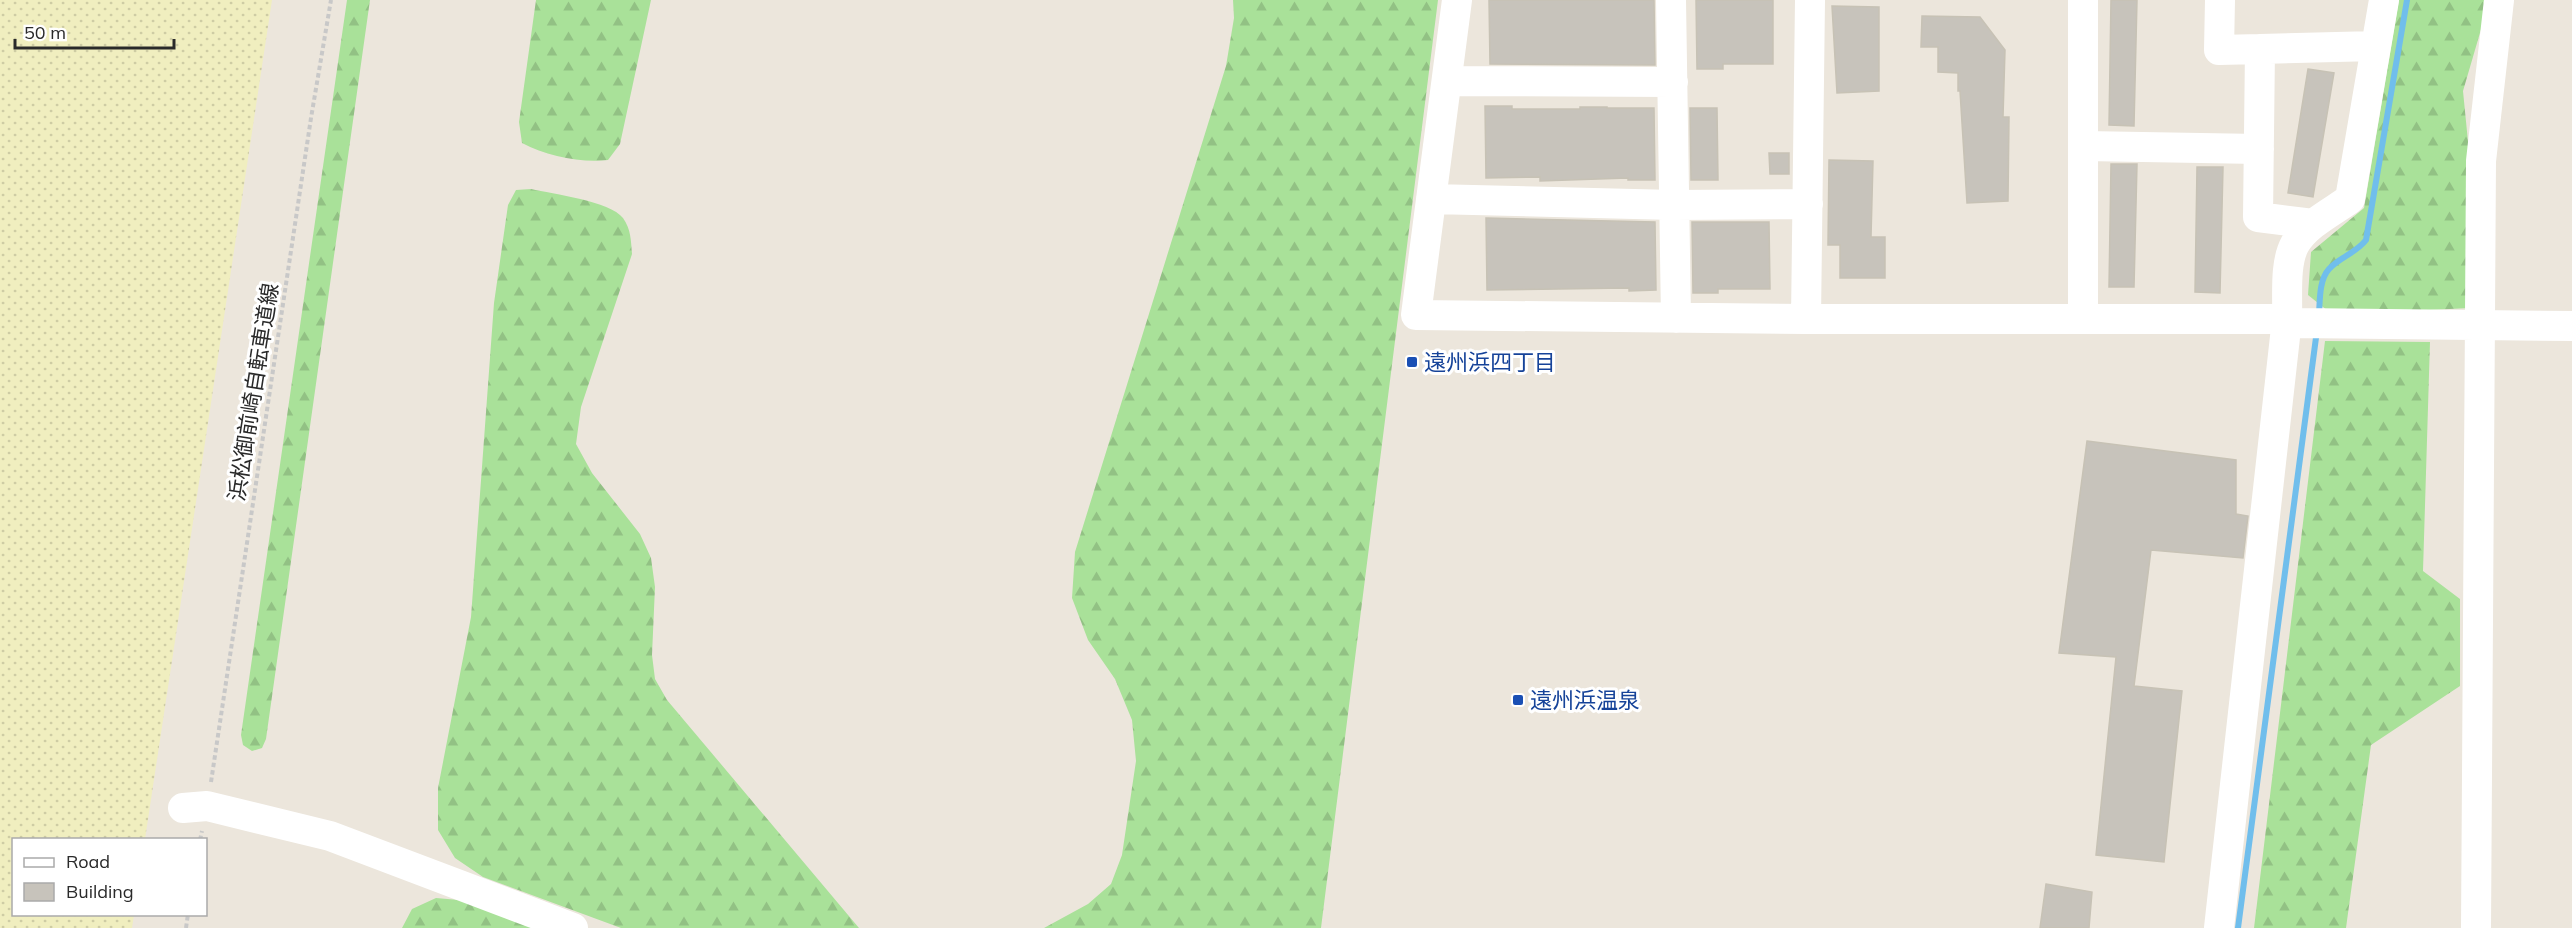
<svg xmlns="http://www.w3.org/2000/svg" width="2572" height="928" viewBox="0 0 2572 928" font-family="Mulish,'Noto Sans JP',sans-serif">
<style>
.forest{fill:url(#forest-firs)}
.sand{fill:url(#sand-dots)}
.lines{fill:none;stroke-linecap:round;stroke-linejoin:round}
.stream{stroke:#70beec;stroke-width:6}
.building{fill:#c7c3bb;stroke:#c7c2b5;stroke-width:1.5}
.path{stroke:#c8c8c8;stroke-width:4;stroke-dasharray:4.5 3;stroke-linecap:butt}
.minor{stroke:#fff;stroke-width:30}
.transit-dot{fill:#1a4fb4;stroke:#fff;stroke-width:2}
.labels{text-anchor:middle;stroke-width:6;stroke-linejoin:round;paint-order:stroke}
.transit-label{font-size:22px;fill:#164399;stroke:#fff;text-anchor:start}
.street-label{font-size:22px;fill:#2a2a2a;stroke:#fff}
</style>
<defs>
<pattern id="forest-firs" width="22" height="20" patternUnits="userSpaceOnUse" patternTransform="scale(1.5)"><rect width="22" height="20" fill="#a9e199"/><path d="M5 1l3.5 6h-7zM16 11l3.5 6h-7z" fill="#92c184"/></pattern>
<pattern id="sand-dots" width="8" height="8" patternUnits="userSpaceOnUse" patternTransform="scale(1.5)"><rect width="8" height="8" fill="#f0eebf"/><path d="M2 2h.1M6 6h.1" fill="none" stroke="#cecca4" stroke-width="1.8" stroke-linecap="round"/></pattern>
</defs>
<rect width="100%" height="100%" fill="#ece6dc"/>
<path class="forest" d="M 347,0 L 370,0 L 266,739 L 262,748 L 252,751 L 243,745 L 241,735 Z
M 536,0 L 651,0 L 620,144 L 608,160 C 580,163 547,156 522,143 L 519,122 Z
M 1233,0 L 1438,0 L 1321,928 L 1044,928 L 1088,904 L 1111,884 L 1122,855 L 1136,761 L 1132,720 L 1115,679 L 1088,640 L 1072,598 L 1075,552 L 1226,66 L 1234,18 Z
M 2399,0 L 2485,0 L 2482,26 L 2463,91 L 2470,162 L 2469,308 L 2333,315 L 2308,295 L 2311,252 L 2364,208 Z
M 531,189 C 553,194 610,201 623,218 C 631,229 631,241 632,254 L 581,407 L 576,444 L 592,473 L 640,534 L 651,558 L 655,587 L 652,655 L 655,679 L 667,700 L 859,928 L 621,928 L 483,877 L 455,858 L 438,830 L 438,788 L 471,617 L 494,303 L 508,205 L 516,190 Z
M 2325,341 L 2430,342 L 2423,571 L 2460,599 L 2460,686 L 2371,745 L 2346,928 L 2254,928 Z
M 436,898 L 459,900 L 539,928 L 402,928 L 412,909 Z"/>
<path class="sand" d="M 0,0 L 272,0 L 145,839 L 14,840 L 14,914 L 134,915 L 132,928 L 0,928 Z"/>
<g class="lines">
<path class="stream" d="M 2319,314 C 2320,300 2319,280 2329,269 C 2340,257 2356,253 2366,240 L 2407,0
M 2238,928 L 2317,330"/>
</g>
<path class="building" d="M 1489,0 L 1654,0 L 1655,65 L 1490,64 Z
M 1696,0 L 1773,0 L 1773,64 L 1723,64 L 1723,69 L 1697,69 Z
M 2111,0 L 2137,0 L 2134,126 L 2109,125 Z
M 1832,6 L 1879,7 L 1879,91 L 1837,93 Z
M 1922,16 L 1980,17 L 2005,50 L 2003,117 L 2009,117 L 2008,201 L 1967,203 L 1960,91 L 1958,91 L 1958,73 L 1938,72 L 1938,47 L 1921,47 Z
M 2308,69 L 2334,73 L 2313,197 L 2288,193 Z
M 1485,106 L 1512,106 L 1512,109 L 1580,109 L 1580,107 L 1607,107 L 1607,108 L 1654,108 L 1655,180 L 1628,180 L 1628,178 L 1540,181 L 1540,177 L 1486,178 Z
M 1690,108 L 1717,108 L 1718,180 L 1691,180 Z
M 1769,153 L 1789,153 L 1789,174 L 1770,174 Z
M 1829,160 L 1873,161 L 1871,237 L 1885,237 L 1885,278 L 1840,278 L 1840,245 L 1828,245 Z
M 2111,164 L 2137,164 L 2134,287 L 2109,287 Z
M 2197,167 L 2223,167 L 2220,293 L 2195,292 Z
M 1486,218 L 1655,222 L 1656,290 L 1629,291 L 1629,288 L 1487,290 Z
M 1692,222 L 1769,222 L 1770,289 L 1718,289 L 1718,293 L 1693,293 Z
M 2087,441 L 2236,460 L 2236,514 L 2248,516 L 2243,558 L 2151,550 L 2134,686 L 2182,691 L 2164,862 L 2096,855 L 2116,657 L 2059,653 Z
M 2046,884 L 2092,892 L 2089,928 L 2040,928 Z"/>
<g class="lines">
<path class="path" d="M 211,782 L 311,118 L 331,0
M 200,840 L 202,831
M 186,928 L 188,914"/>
<path class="minor" d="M 1457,0 L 1416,315 L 1806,319 L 2287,319 L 2298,323 L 2572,326
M 1671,0 L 1676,318
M 2083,0 L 2083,318
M 2220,0 L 2219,50 L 2260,49 L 2258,217 L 2313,224
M 2260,49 L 2376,46
M 1447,81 L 1673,82
M 2084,146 L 2259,149
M 1431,199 L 1674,205 L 1808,204
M 1806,319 L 1810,0
M 183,808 L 207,806 L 330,836 L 573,928
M 2219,928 L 2287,319 C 2288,297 2284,264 2295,244 C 2307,224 2332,212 2350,199 L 2384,0
M 2476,928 L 2481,161 L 2499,0"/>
</g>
<g class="transit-dot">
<rect x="1406" y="356" width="12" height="12" rx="3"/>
<rect x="1512" y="694" width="12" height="12" rx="3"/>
</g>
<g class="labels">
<g class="transit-label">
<text x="1424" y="370">遠州浜四丁目</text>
<text x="1530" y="708">遠州浜温泉</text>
</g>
<g class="street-label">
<text transform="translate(253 392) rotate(-81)" y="8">浜松御前崎自転車道線</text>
</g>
</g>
<rect x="12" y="838" width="195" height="78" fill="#ffffff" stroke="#aaaaaa" stroke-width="1.5"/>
<rect x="24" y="858" width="30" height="9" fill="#ffffff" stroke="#aaaaaa" stroke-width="1.5"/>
<text x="66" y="868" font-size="18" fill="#2a2a2a">Road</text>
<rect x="24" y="883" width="30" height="18" fill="#c7c3bb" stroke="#aaaaaa" stroke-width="1.5"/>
<text x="66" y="898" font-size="18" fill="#2a2a2a">Building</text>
<path d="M15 39v9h159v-9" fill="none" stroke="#2a2a2a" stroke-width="3"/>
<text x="24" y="39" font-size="18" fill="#2a2a2a" stroke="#ffffff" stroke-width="4.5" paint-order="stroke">50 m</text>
</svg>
